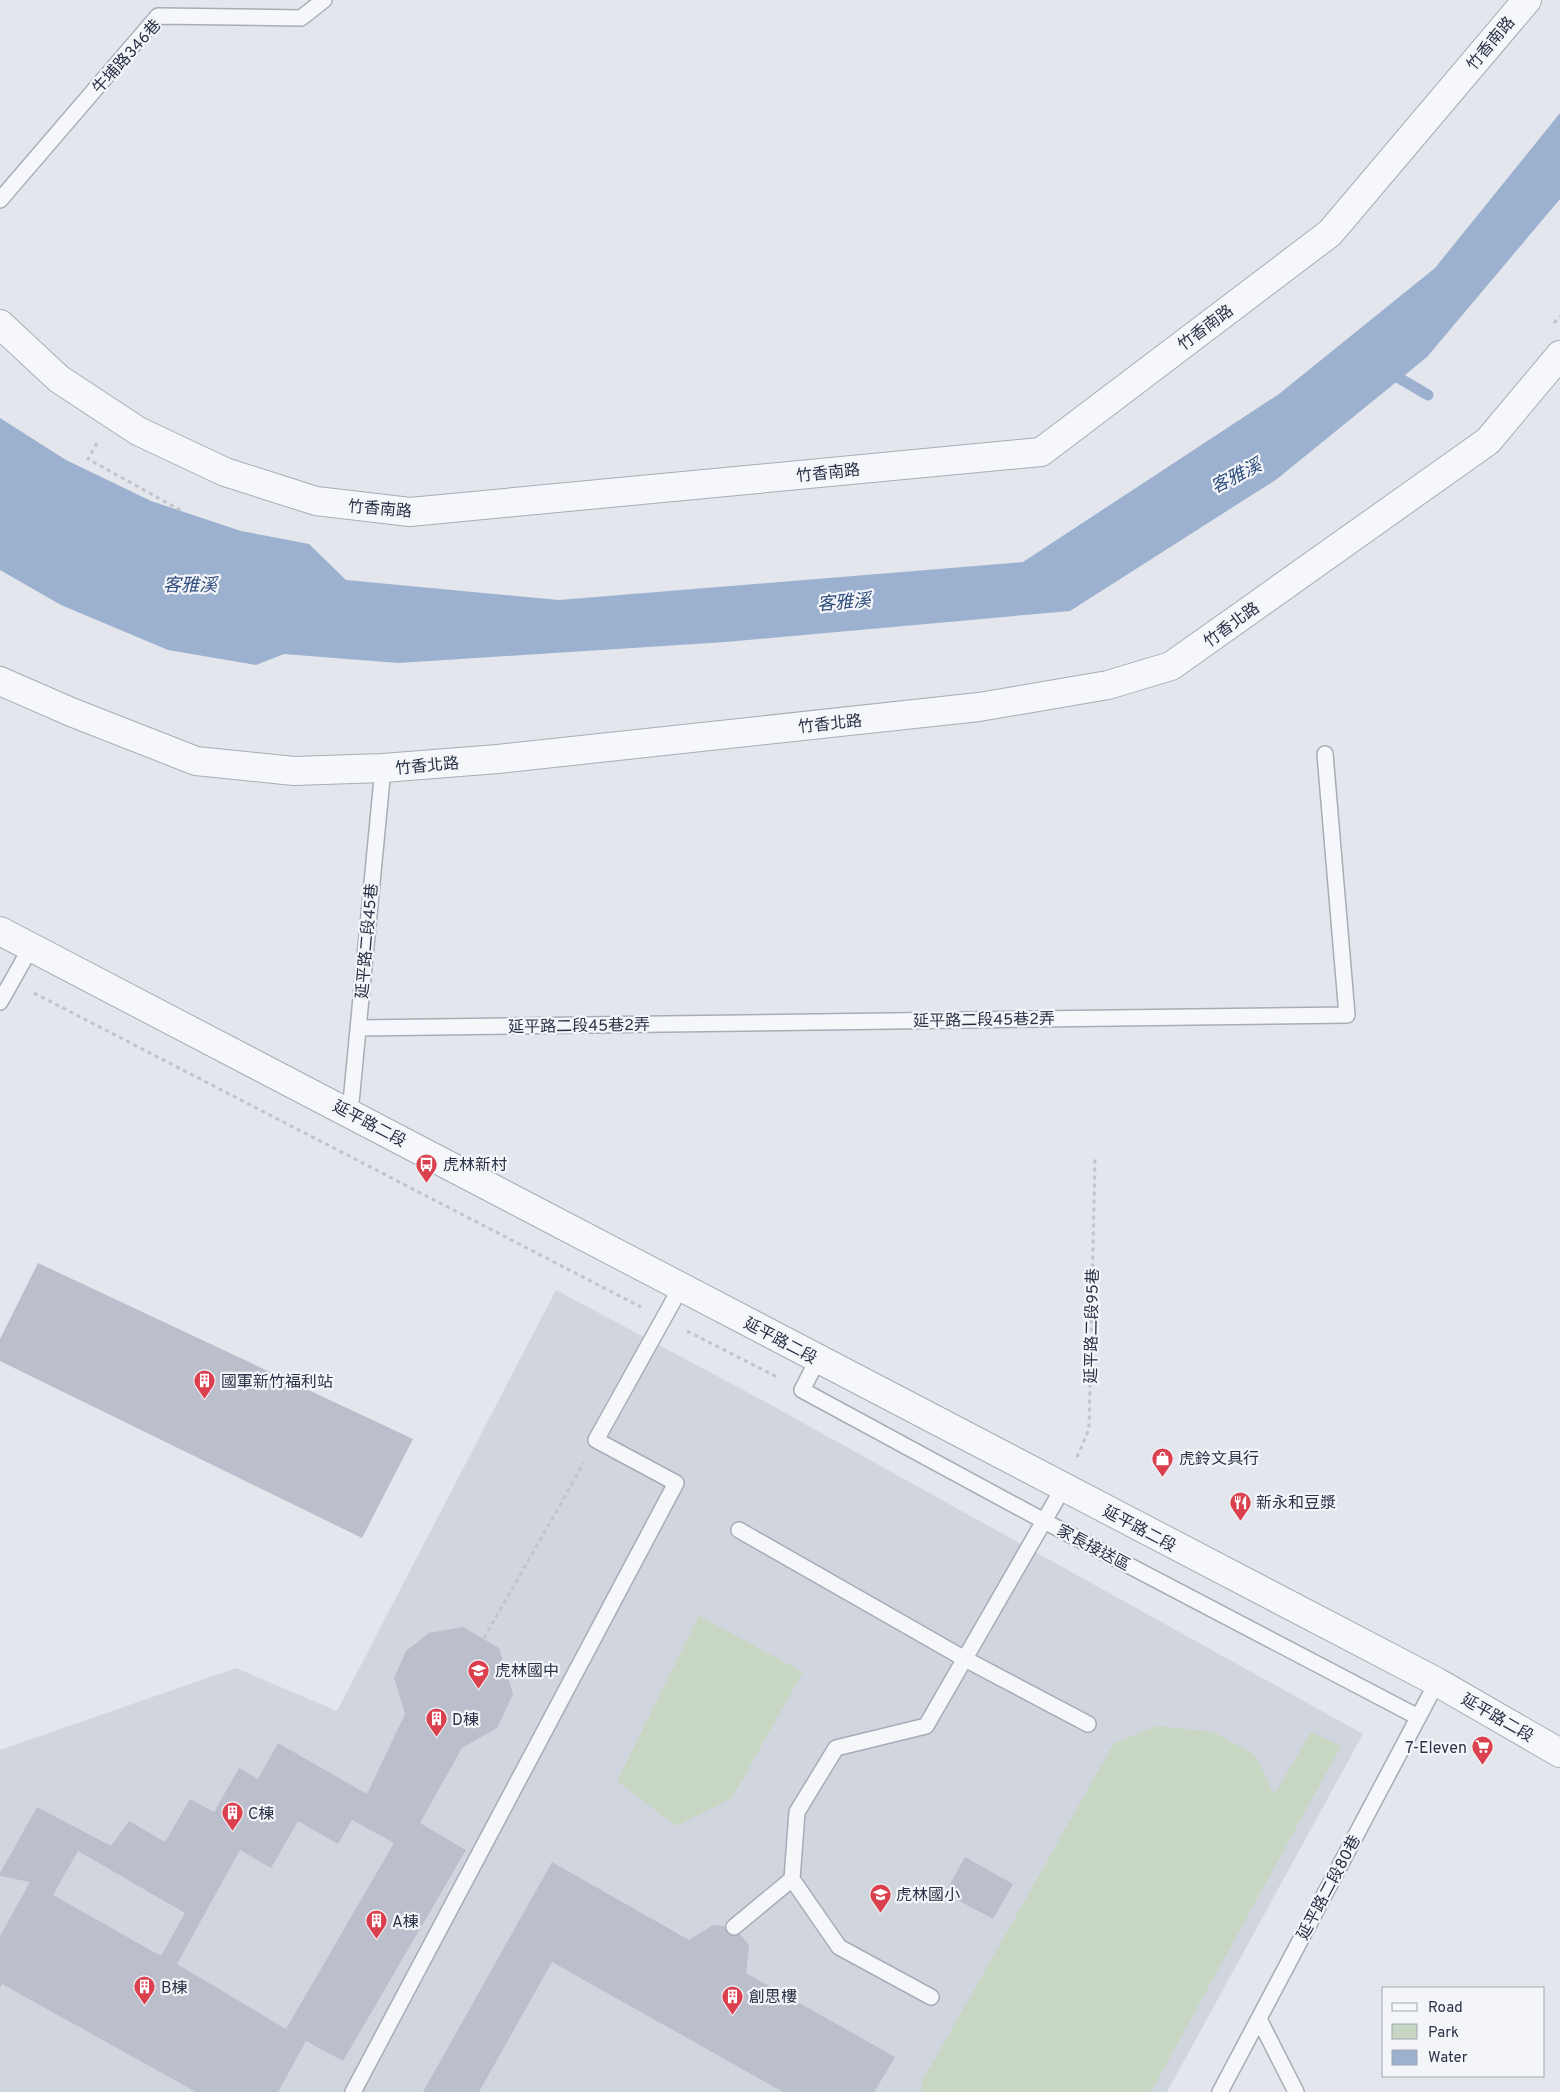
<svg xmlns="http://www.w3.org/2000/svg" width="1560" height="2092" viewBox="0 0 1560 2092" font-family="Overpass,'Noto Sans TC',sans-serif">
<style>
.built{fill:#d1d5de}
.green{fill:#c7d7c4}
.water{fill:#9cb1cf}
.lines{fill:none;stroke-linecap:round;stroke-linejoin:round}
.stream{stroke:#9cb1cf;stroke-width:11}
.building{fill:#babfcb;fill-rule:evenodd}
.service-casing{stroke:#a7acb7;stroke-width:18}
.minor-casing{stroke:#a7acb7;stroke-width:30}
.tertiary-casing{stroke:#a7acb7;stroke-width:30}
.path{stroke:#c1c4cb;stroke-width:3;stroke-dasharray:4 4;stroke-linecap:butt}
.service{stroke:#f6f7fa;stroke-width:15}
.minor{stroke:#f6f7fa;stroke-width:28}
.tertiary{stroke:#f6f7fa;stroke-width:28}
.labels{text-anchor:middle;stroke-width:4.5;stroke-linejoin:round;paint-order:stroke}
.street-label{font-size:16px;fill:#293246;stroke:#f3f5f9}
.poi-label{font-size:16px;fill:#293246;stroke:#f3f5f9;text-anchor:start}
.water-label{font-size:18px;font-style:italic;fill:#2f4e7e;stroke:#f3f5f9}
</style>
<rect width="100%" height="100%" fill="#e3e6ec"/>
<path class="built" d="M 556,1290 L 760,1399 L 1363,1734 L 1167,2092 L 0,2092 L 0,1750 L 236,1668 L 337,1711 Z"/>
<path class="green" d="M 699,1616 L 803,1672 L 732,1798 L 676,1826 L 617,1781 Z
M 1158,1726 L 1214,1732 L 1256,1756 L 1274,1795 L 1311,1732 L 1341,1746 L 1151,2092 L 921,2092 L 923,2080 L 1114,1743 Z"/>
<path class="water" d="M 1560,113 L 1560,199 L 1427,357 L 1277,479 L 1070,611 L 726,642 L 398,663 L 284,654 L 256,665 L 168,650 L 61,605 L 0,570 L 0,418 L 66,460 L 151,501 L 241,531 L 309,544 L 346,580 L 559,600 L 1023,562 L 1279,394 L 1435,268 Z"/>
<g class="lines">
<path class="stream" d="M 1387,371 L 1428,395"/>
</g>
<path class="building" d="M 38,1263 L 413,1439 L 362,1538 L 0,1361 L 0,1339 Z
M 463,1627 L 499,1648 L 513,1694 L 497,1728 L 462,1748 L 420,1823 L 466,1850 L 343,2061 L 306,2041 L 278,2092 L 196,2092 L 2,1984 L 0,1988 L 0,1936 L 30,1882 L 0,1876 L 0,1873 L 37,1807 L 111,1846 L 129,1821 L 165,1842 L 190,1799 L 214,1812 L 239,1768 L 258,1779 L 278,1743 L 367,1794 L 405,1714 L 394,1678 L 406,1651 L 429,1633 ZM 352,1820 L 394,1843 L 286,2029 L 177,1964 L 240,1850 L 271,1868 L 298,1821 L 338,1844 ZM 78,1851 L 185,1913 L 161,1956 L 53,1895 Z
M 965,1857 L 1013,1884 L 993,1919 L 945,1893 Z
M 552,1862 L 689,1940 L 713,1925 L 734,1927 L 749,1945 L 746,1973 L 895,2057 L 874,2092 L 783,2092 L 552,1962 L 479,2092 L 423,2092 Z"/>
<g class="lines">
<defs>
<path id="service" d="M 0,200 L 158,16 L 301,18 L 324,0
M 0,1002 L 31,947
M 358,1028 L 1347,1015 L 1325,754
M 350,1113 L 383,768
M 818,1359 L 802,1390 L 1044,1521 L 1418,1717
M 739,1530 L 965,1659 L 1088,1724
M 792,1879 L 839,1947 L 931,1997
M 734,1927 L 792,1879 L 797,1812 L 836,1748 L 926,1726 L 1063,1488
M 1259,2019 L 1296,2092
M 353,2092 L 676,1483 L 596,1440 L 681,1287
M 1220,2092 L 1437,1682"/>
<path id="minor" d="M 0,324 L 59,379 L 138,431 L 225,472 L 316,501 L 410,512 L 1041,452 L 1330,233 L 1527,0
M 0,681 L 71,712 L 196,761 L 294,771 L 383,768 L 498,759 L 979,707 L 1108,685 L 1171,666 L 1488,441 L 1560,355"/>
<path id="tertiary" d="M 0,931 L 1437,1682 L 1560,1753"/>
</defs>
<use href="#service" class="service-casing"/>
<use href="#minor" class="minor-casing"/>
<use href="#tertiary" class="tertiary-casing"/>
<path class="path" d="M 1554,323 L 1560,316
M 97,443 L 88,459 L 182,511
M 34,993 L 641,1307
M 687,1331 L 779,1378
M 1077,1457 L 1089,1429 L 1095,1158
M 484,1638 L 584,1463"/>
<use href="#service" class="service"/>
<use href="#minor" class="minor"/>
<use href="#tertiary" class="tertiary"/>
</g>
<defs>
<symbol id="bus-pin" viewBox="-11 -11 22 30"><path d="M0 17L-7.5 6A9.5 9.5 0 1 1 7.5 6Z" fill="#da404d" stroke="#f3f5f9"/><path d="M-5-6H5V4H4V6H2V4H-2V6H-4V4H-5ZM-3.5-4V0h7V-4ZM-3.5 1.2v1.5H-2V1.2ZM2 1.2v1.5H3.5V1.2Z" fill="#fff"/></symbol>
<symbol id="building-pin" viewBox="-11 -11 22 30"><path d="M0 17L-7.5 6A9.5 9.5 0 1 1 7.5 6Z" fill="#da404d" stroke="#f3f5f9"/><path d="M-4-6H4V6H1V3H-1V6H-4ZM-2.5-4.3h1.7v1.8h-1.7ZM.8-4.3h1.7v1.8H.8ZM-2.5-1h1.7V.8h-1.7ZM.8-1h1.7V.8H.8Z" fill="#fff"/></symbol>
<symbol id="shop-pin" viewBox="-11 -11 22 30"><path d="M0 17L-7.5 6A9.5 9.5 0 1 1 7.5 6Z" fill="#da404d" stroke="#f3f5f9"/><path d="M-5-2.5h2.3a2.7 3.5 0 0 1 5.4 0H5L5.5 6h-11ZM-1.5-2.5h3a1.5 2.3 0 0 0-3 0Z" fill="#fff"/></symbol>
<symbol id="restaurant-pin" viewBox="-11 -11 22 30"><path d="M0 17L-7.5 6A9.5 9.5 0 1 1 7.5 6Z" fill="#da404d" stroke="#f3f5f9"/><path d="M-5-6h1v4h1v-4h1v4h1v-4h1v5L-1.5 .5V6h-2V.5L-5-1ZM5-6V6H3V1.5H1.5Q1.5-4 5-6Z" fill="#fff"/></symbol>
<symbol id="school-pin" viewBox="-11 -11 22 30"><path d="M0 17L-7.5 6A9.5 9.5 0 1 1 7.5 6Z" fill="#da404d" stroke="#f3f5f9"/><path d="M0-5L7-2L0 1L-7-2ZM-4 1L0 2.5L4 1V4Q0 6-4 4Z" fill="#fff"/></symbol>
<symbol id="supermarket-pin" viewBox="-11 -11 22 30"><path d="M0 17L-7.5 6A9.5 9.5 0 1 1 7.5 6Z" fill="#da404d" stroke="#f3f5f9"/><path d="M-6-5.5h2.5l.6 2H6L4.5 2H-2.5L-4.4-4H-6ZM-1.5 3.2a1.3 1.3 0 1 0 .1 0ZM3 3.2a1.3 1.3 0 1 0 .1 0Z" fill="#fff"/></symbol>
</defs>
<g fill-rule="evenodd">
<use href="#bus-pin" x="414" y="1152" width="25" height="34"/>
<use href="#building-pin" x="192" y="1368" width="25" height="34"/>
<use href="#shop-pin" x="1150" y="1446" width="25" height="34"/>
<use href="#restaurant-pin" x="1228" y="1490" width="25" height="34"/>
<use href="#school-pin" x="466" y="1658" width="25" height="34"/>
<use href="#building-pin" x="424" y="1706" width="25" height="34"/>
<use href="#supermarket-pin" x="1470" y="1734" width="25" height="34"/>
<use href="#building-pin" x="220" y="1800" width="25" height="34"/>
<use href="#school-pin" x="868" y="1882" width="25" height="34"/>
<use href="#building-pin" x="364" y="1908" width="25" height="34"/>
<use href="#building-pin" x="132" y="1974" width="25" height="34"/>
<use href="#building-pin" x="720" y="1984" width="25" height="34"/>
</g>
<g class="labels">
<g class="street-label">
<text transform="translate(1490 43) rotate(-50)" y="6">竹香南路</text>
<text transform="translate(126 56) rotate(-48)" y="6">牛埔路346巷</text>
<text transform="translate(1205 327) rotate(-37)" y="6">竹香南路</text>
<text transform="translate(828 472) rotate(-6)" y="6">竹香南路</text>
<text transform="translate(380 508) rotate(5)" y="6">竹香南路</text>
<text transform="translate(1231 624) rotate(-36)" y="6">竹香北路</text>
<text transform="translate(830 723) rotate(-6)" y="6">竹香北路</text>
<text transform="translate(427 765) rotate(-5)" y="6">竹香北路</text>
<text transform="translate(366 941) rotate(-85)" y="6">延平路二段45巷</text>
<text transform="translate(984 1019) rotate(-1)" y="6">延平路二段45巷2弄</text>
<text transform="translate(579 1025) rotate(-1)" y="6">延平路二段45巷2弄</text>
<text transform="translate(370 1123) rotate(28)" y="6">延平路二段</text>
<text transform="translate(1091 1326) rotate(-89)" y="6">延平路二段95巷</text>
<text transform="translate(781 1340) rotate(28)" y="6">延平路二段</text>
<text transform="translate(1140 1528) rotate(28)" y="6">延平路二段</text>
<text transform="translate(1094 1547) rotate(28)" y="6">家長接送區</text>
<text transform="translate(1498 1717) rotate(30)" y="6">延平路二段</text>
<text transform="translate(1328 1887) rotate(-62)" y="6">延平路二段80巷</text>
</g>
<g class="poi-label">
<text x="443" y="1170">虎林新村</text>
<text x="221" y="1387">國軍新竹福利站</text>
<text x="1179" y="1464">虎鈴文具行</text>
<text x="1256" y="1508">新永和豆漿</text>
<text x="495" y="1676">虎林國中</text>
<text x="452" y="1725">D棟</text>
<text x="1467" y="1753" text-anchor="end">7-Eleven</text>
<text x="248" y="1819">C棟</text>
<text x="896" y="1900">虎林國小</text>
<text x="392" y="1927">A棟</text>
<text x="161" y="1993">B棟</text>
<text x="749" y="2002">創思樓</text>
</g>
<g class="water-label">
<text transform="translate(1236 476) rotate(-27)" y="6">客雅溪</text>
<text x="190" y="591">客雅溪</text>
<text transform="translate(844 602) rotate(-5)" y="6">客雅溪</text>
</g>
</g>
<rect x="1382" y="1987" width="162" height="90" fill="#f3f5f9" stroke="#a2a7b1"/>
<rect x="1392" y="2003" width="25" height="8" fill="#f6f7fa" stroke="#a2a7b1"/>
<text x="1428" y="2012" font-size="15" fill="#293246">Road</text>
<rect x="1392" y="2024" width="25" height="15" fill="#c7d7c4" stroke="#a2a7b1"/>
<text x="1428" y="2037" font-size="15" fill="#293246">Park</text>
<rect x="1392" y="2050" width="25" height="15" fill="#9cb1cf" stroke="#a2a7b1"/>
<text x="1428" y="2062" font-size="15" fill="#293246">Water</text>
</svg>
